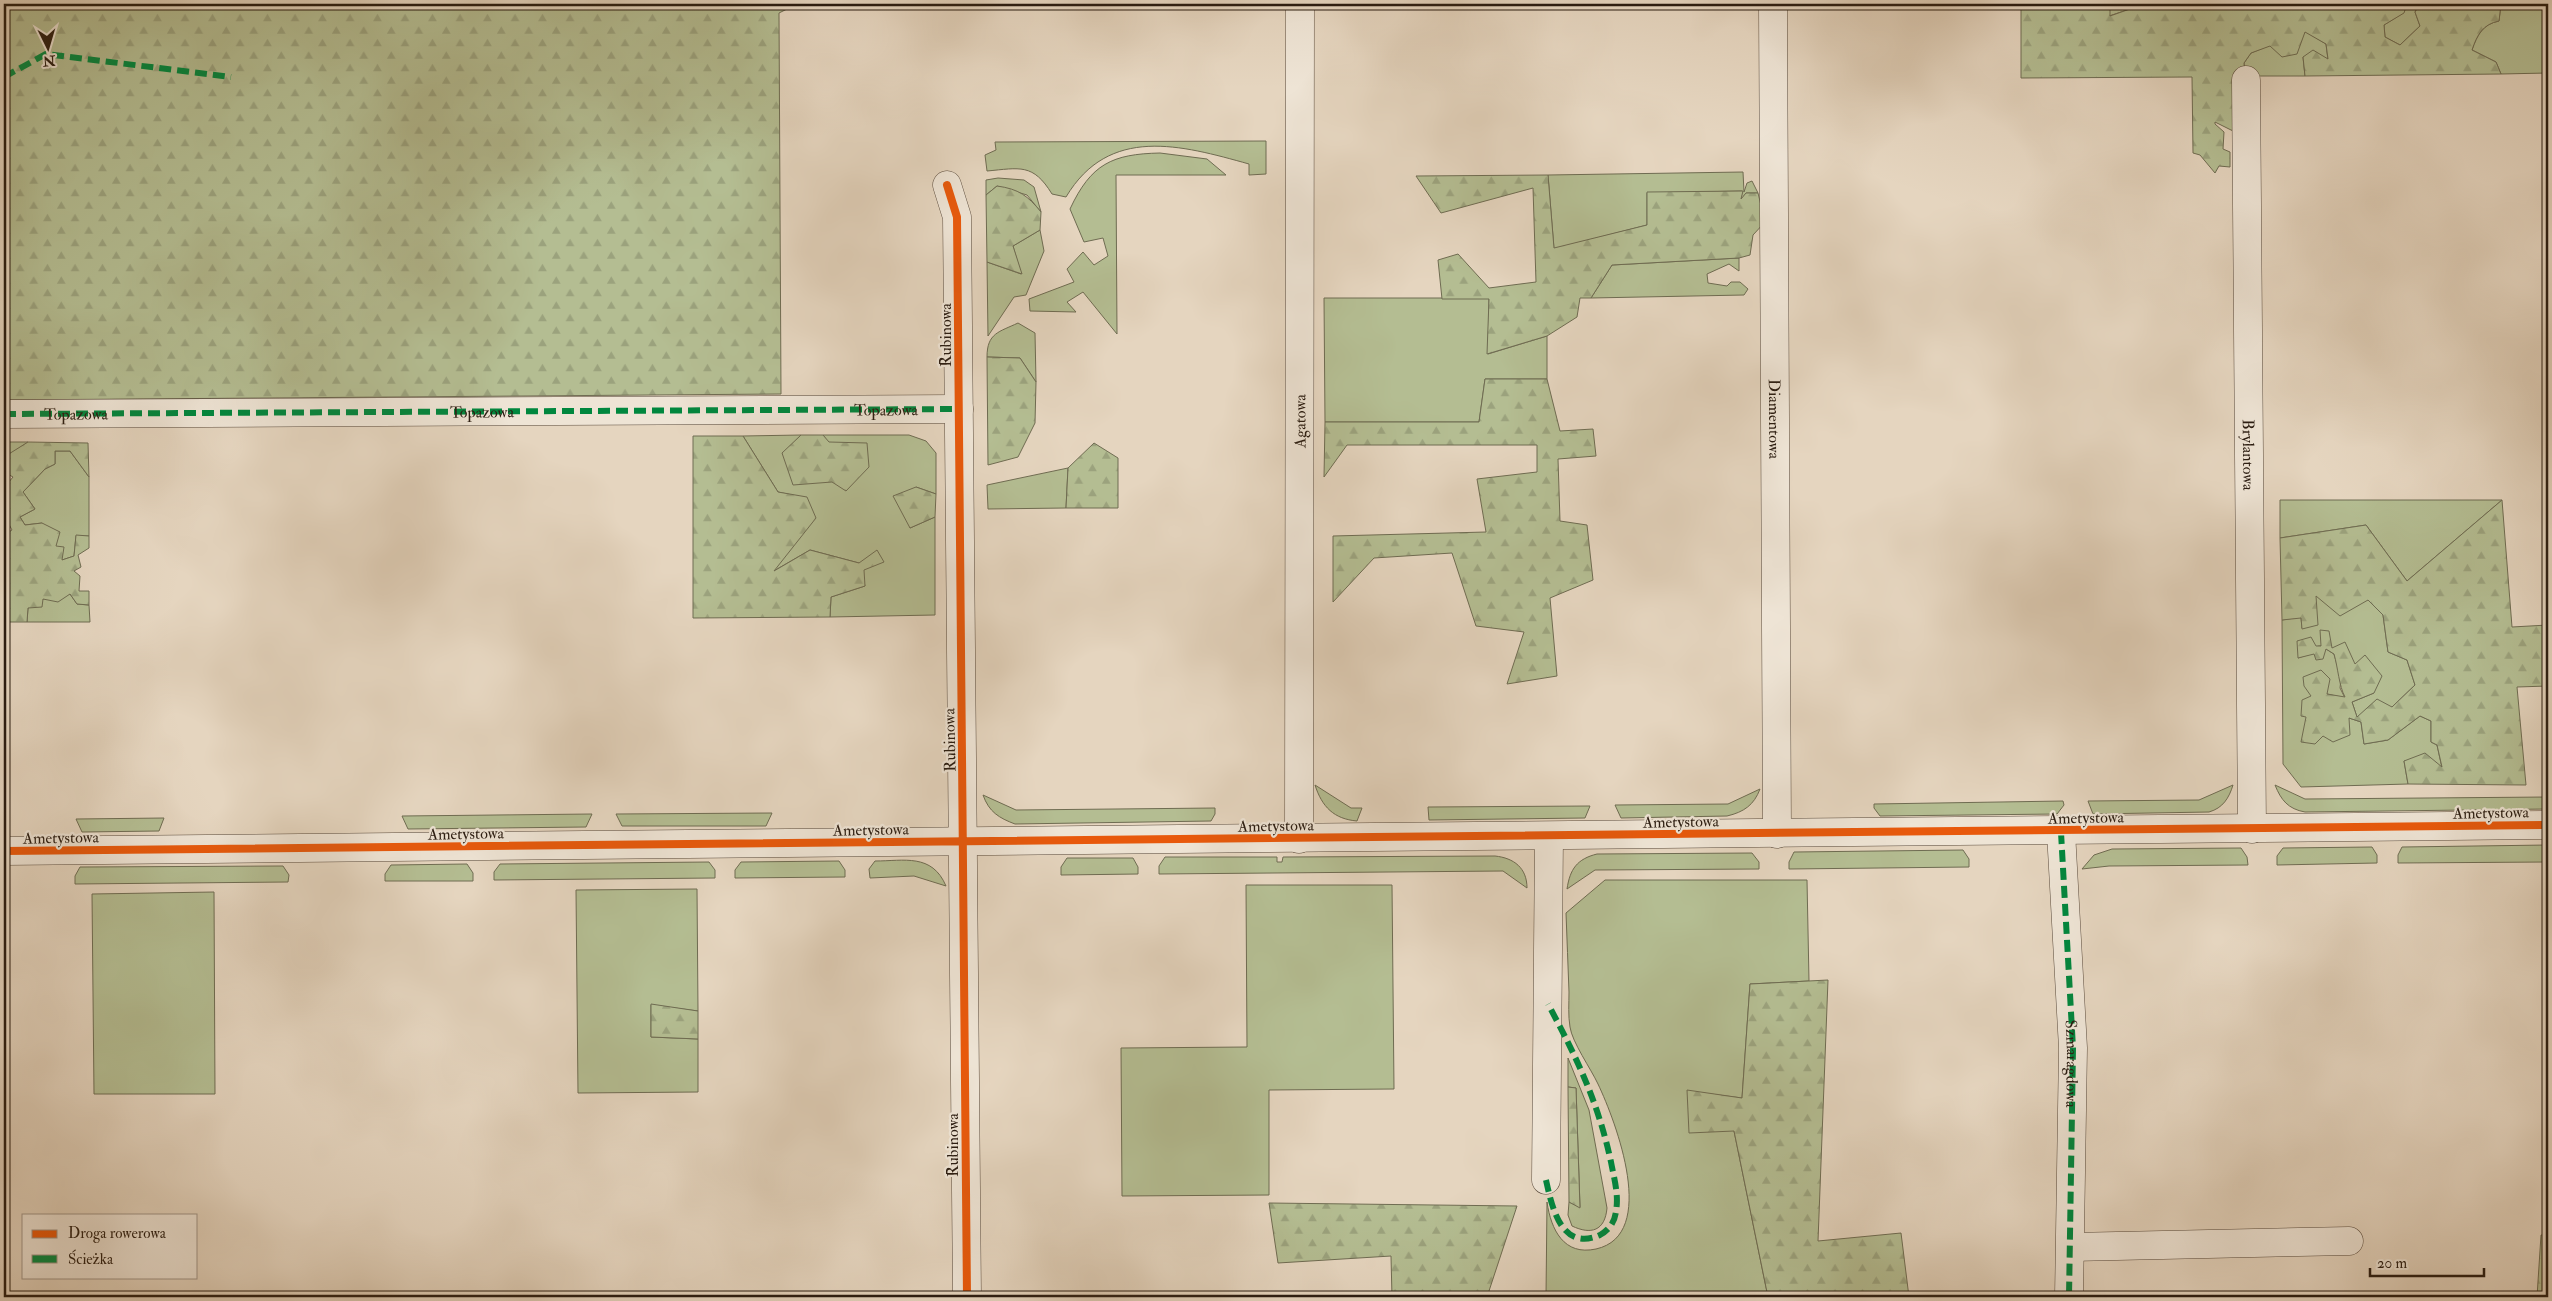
<svg xmlns="http://www.w3.org/2000/svg" width="2552" height="1301" viewBox="0 0 2552 1301" font-family="'IM FELL Double Pica',serif">
<style>
.grass{fill:#b4bd92;stroke:#6f6c52}
.forest{fill:url(#forest-firs);stroke:#6f6c52}
.lines{fill:none;stroke-linecap:round;stroke-linejoin:round}
.street-casing{stroke:#594a3c;stroke-width:29}
.street{stroke:#eee4d5;stroke-width:28}
.quiet{stroke:#00873e;stroke-width:6;stroke-dasharray:12 6;stroke-linecap:butt}
.cycleway-casing{stroke:#eee4d5;stroke-width:11}
.cycleway{stroke:#e8590c;stroke-width:8}
.labels{text-anchor:middle;stroke-width:4.5;stroke-linejoin:round;paint-order:stroke}
.street-label{font-size:16px;fill:#2a1c11;stroke:#eee4d5}
</style>
<defs>
<pattern id="forest-firs" width="22" height="20" patternUnits="userSpaceOnUse" patternTransform="scale(1.25)"><rect width="22" height="20" fill="#b4bd92"/><path d="M5 1l3.5 6h-7zM16 11l3.5 6h-7z" fill="#9ba27d"/></pattern>
</defs>
<rect width="100%" height="100%" fill="#e5d5bf"/>
<filter id="stains"><feTurbulence type="fractalNoise" baseFrequency=".004" numOctaves="4"/><feColorMatrix values="0 0 0 0 .2 0 0 0 0 .09 0 0 0 0 .02 0 0 0 .5 -.17"/></filter>
<radialGradient id="worn" r=".72"><stop offset=".6" stop-color="#630" stop-opacity="0"/><stop offset="1" stop-color="#630" stop-opacity=".3"/></radialGradient>
<path class="grass" d="M 2110,4 L 2130,4 L 2130,9 L 2109,16 Z
M 2407,4 L 2420,4 L 2415,12 L 2420,26 L 2400,45 L 2385,37 L 2384,25 L 2403,13 Z
M 2501,4 L 2548,4 L 2548,48 L 2544,47 L 2548,73 L 2501,74 L 2496,62 L 2472,50 C 2477,35 2483,24 2499,21 Z
M 2305,31 L 2326,44 L 2328,60 L 2303,57 L 2305,76 L 2245,76 L 2244,63 L 2251,53 Z
M 1266,141 L 1266,174 L 1249,175 L 1249,164 C 1181,145 1109,125 1066,197 L 1052,194 C 1033,163 1020,168 987,171 L 985,155 L 996,150 L 995,142 Z
M 1160,153 L 1207,159 L 1226,175 L 1116,175 L 1117,334 L 1083,292 L 1067,302 L 1076,312 L 1030,311 L 1029,299 L 1074,282 L 1067,269 L 1083,252 L 1094,265 L 1108,256 L 1103,238 L 1084,242 L 1070,209 C 1091,164 1112,154 1160,153 Z
M 1743,172 L 1744,192 L 1747,183 L 1752,181 L 1758,193 L 1746,193 L 1741,200 L 1742,191 L 1647,193 L 1647,225 L 1554,249 L 1548,175 Z
M 998,178 L 1024,180 L 1034,187 L 1041,212 L 1027,195 L 997,186 L 986,195 L 986,180 Z
M 1040,230 L 1044,251 L 1026,295 L 1014,297 L 988,336 L 987,262 L 1021,274 L 1013,246 Z
M 1739,258 L 1739,271 L 1729,264 L 1707,274 L 1708,283 L 1727,286 L 1731,282 L 1740,282 L 1748,289 L 1744,295 L 1591,298 L 1612,265 Z
M 1324,298 L 1489,298 L 1488,354 L 1547,336 L 1547,379 L 1485,379 L 1479,422 L 1325,422 Z
M 1018,323 L 1035,333 L 1036,382 L 1020,358 L 987,357 C 987,333 999,332 1018,323 Z
M 801,435 L 782,454 L 828,442 L 823,435 L 909,435 L 926,441 L 936,453 L 936,494 L 916,487 L 910,528 L 935,517 L 935,615 L 830,617 L 831,597 L 865,586 L 859,563 L 810,550 L 772,572 L 806,498 L 778,492 L 743,436 Z
M 4,442 L 28,442 L 6,457 L 4,457 Z
M 55,451 L 70,451 L 89,477 L 89,536 L 76,536 L 74,556 L 62,560 L 42,523 L 25,525 L 20,517 L 35,509 L 23,492 L 45,469 L 55,464 Z
M 1068,468 L 1066,508 L 988,509 L 987,485 Z
M 2280,500 L 2502,500 L 2407,581 L 2366,525 L 2280,538 Z
M 70,594 L 77,604 L 89,605 L 90,622 L 27,622 L 28,608 L 43,599 Z
M 2315,596 L 2368,600 L 2383,615 L 2388,652 L 2407,660 L 2415,685 L 2392,707 L 2357,717 L 2352,702 L 2374,693 C 2364,677 2338,638 2315,647 C 2309,649 2303,654 2298,658 L 2326,649 L 2334,654 L 2341,679 L 2340,688 L 2345,698 L 2327,694 L 2312,696 L 2307,716 L 2323,736 L 2349,718 L 2361,722 L 2364,744 L 2388,740 L 2420,716 L 2431,721 L 2431,742 L 2437,745 L 2442,768 L 2404,761 L 2408,784 L 2301,787 L 2283,764 L 2282,620 L 2301,617 L 2302,628 Z
M 1315,785 L 1351,808 L 1362,808 L 1357,821 C 1334,819 1322,807 1315,785 Z
M 2233,785 C 2229,798 2223,808 2209,812 L 2093,814 L 2088,801 L 2199,800 Z
M 2275,785 L 2305,799 L 2548,797 L 2548,809 L 2305,812 C 2288,809 2281,800 2275,785 Z
M 1760,789 C 1754,805 1744,812 1727,816 L 1621,818 L 1615,805 L 1728,804 Z
M 983,795 L 1016,810 L 1215,808 L 1215,814 L 1211,821 L 1015,824 C 999,818 989,812 983,795 Z
M 2063,801 L 2064,805 L 2057,814 L 1880,816 L 1874,808 L 1874,804 Z
M 1590,806 L 1585,818 L 1429,820 L 1428,807 Z
M 772,813 L 766,826 L 622,826 L 616,814 Z
M 592,814 L 586,827 L 408,829 L 402,816 Z
M 164,818 L 159,831 L 82,832 L 76,819 Z
M 2548,845 L 2548,862 L 2398,863 L 2398,855 L 2402,847 Z
M 2372,847 L 2377,855 L 2377,863 L 2277,865 L 2277,856 L 2283,848 Z
M 2241,848 L 2247,857 L 2248,865 L 2109,866 L 2082,869 L 2094,855 L 2112,849 Z
M 1963,850 L 1969,859 L 1969,867 L 1789,869 L 1789,862 L 1794,852 Z
M 1752,853 L 1759,862 L 1759,869 L 1595,870 L 1567,889 C 1570,869 1577,859 1597,854 Z
M 1495,856 C 1514,858 1527,868 1527,888 L 1503,871 L 1159,874 L 1159,866 L 1165,857 L 1277,857 L 1277,862 L 1282,862 L 1283,857 Z
M 1067,858 L 1133,858 L 1138,867 L 1138,874 L 1061,875 L 1061,867 Z
M 839,861 L 845,870 L 845,877 L 735,878 L 735,870 L 741,862 Z
M 875,861 C 904,861 932,853 946,886 L 914,876 L 870,878 L 869,869 Z
M 709,862 L 715,870 L 715,878 L 494,880 L 494,872 L 500,864 Z
M 467,864 L 473,873 L 473,881 L 385,881 L 385,874 L 391,865 Z
M 283,866 L 289,875 L 288,882 L 75,884 L 75,876 L 80,867 Z
M 1605,880 L 1807,880 L 1809,981 L 1750,984 L 1742,1098 L 1687,1091 L 1734,1131 L 1768,1297 L 1546,1297 L 1547,1202 C 1551,1230 1564,1256 1596,1249 C 1659,1235 1616,1122 1598,1084 C 1591,1069 1572,1042 1570,1027 C 1568,1016 1569,1003 1569,992 C 1568,966 1567,939 1566,913 Z
M 1246,885 L 1392,885 L 1394,1089 L 1269,1090 L 1269,1195 L 1122,1196 L 1121,1048 L 1247,1047 Z
M 697,889 L 698,1011 L 651,1005 L 651,1037 L 698,1039 L 698,1092 L 578,1093 L 576,890 Z
M 214,892 L 215,1094 L 94,1094 L 92,894 Z
M 1568,1058 L 1589,1110 L 1607,1208 C 1605,1231 1591,1235 1572,1226 L 1568,1215 L 1569,1202 L 1580,1207 L 1576,1088 L 1568,1087 Z"/>
<path class="forest" d="M 4,4 L 797,4 L 779,13 L 781,394 L 4,400 Z
M 2021,4 L 2110,4 L 2110,16 L 2130,9 L 2130,4 L 2407,4 L 2404,13 L 2384,25 L 2385,37 L 2400,45 L 2420,26 L 2415,12 L 2420,4 L 2501,4 L 2499,21 C 2483,24 2477,35 2472,50 L 2496,62 L 2501,74 L 2305,76 L 2303,57 L 2313,50 L 2328,59 L 2326,44 L 2305,32 L 2297,54 L 2282,57 L 2270,46 L 2251,53 L 2244,63 L 2245,76 L 2233,131 L 2215,122 L 2215,124 L 2224,132 L 2223,149 L 2230,152 L 2230,167 L 2219,166 L 2215,173 L 2200,155 L 2193,153 L 2192,77 L 2021,78 Z
M 1548,175 L 1554,248 L 1647,225 L 1647,192 L 1743,191 L 1741,199 L 1746,193 L 1758,193 L 1765,222 L 1753,235 L 1750,255 L 1739,258 L 1612,265 L 1591,298 L 1580,298 L 1577,317 L 1547,336 L 1487,354 L 1489,299 L 1442,299 L 1438,260 L 1458,254 L 1489,288 L 1536,282 L 1533,188 L 1441,213 L 1416,176 Z
M 997,186 C 1019,189 1028,196 1041,212 L 1040,230 L 1013,246 L 1022,274 L 987,262 L 986,195 Z
M 987,357 L 1020,358 L 1036,382 L 1035,423 L 1018,457 L 988,465 Z
M 1485,379 L 1547,379 L 1560,431 L 1593,429 L 1596,456 L 1558,459 L 1560,521 L 1587,525 L 1593,580 L 1550,598 L 1557,676 L 1507,684 L 1524,632 L 1476,626 L 1452,553 L 1374,558 L 1333,602 L 1333,536 L 1486,532 L 1477,479 L 1537,472 L 1537,445 L 1347,445 L 1324,477 L 1325,422 L 1479,422 Z
M 801,435 L 823,435 L 829,442 L 867,443 L 869,467 L 846,491 L 832,482 L 793,485 L 782,453 Z
M 693,436 L 743,436 L 778,492 L 807,497 L 816,518 L 774,571 L 810,550 L 859,563 L 877,550 L 884,562 L 864,570 L 865,586 L 831,597 L 830,617 L 693,618 Z
M 28,442 L 88,443 L 89,477 L 70,451 L 55,451 L 55,464 L 45,469 L 23,492 L 35,509 L 20,517 L 25,525 L 42,523 L 60,532 L 56,546 L 64,547 L 62,560 L 74,556 L 76,535 L 89,536 L 89,548 L 78,555 L 81,567 L 74,571 L 80,576 L 79,591 L 89,591 L 89,605 L 77,604 L 70,594 L 58,602 L 43,599 L 42,607 L 28,608 L 27,622 L 4,622 L 4,535 L 12,530 L 4,515 L 4,488 L 13,477 L 4,472 L 4,457 Z
M 1094,443 L 1118,458 L 1118,508 L 1066,508 L 1068,468 Z
M 916,487 L 936,494 L 935,517 L 910,528 L 893,496 Z
M 2502,500 L 2512,627 L 2548,625 L 2548,686 L 2517,687 L 2526,785 L 2408,784 L 2404,761 L 2425,753 L 2442,767 L 2437,745 L 2431,742 L 2431,721 L 2420,716 L 2388,740 L 2364,744 L 2361,722 L 2349,718 L 2350,735 L 2333,742 L 2323,736 L 2315,744 L 2301,742 L 2306,717 L 2301,716 L 2302,700 L 2311,696 L 2304,686 L 2303,677 L 2321,670 L 2330,679 L 2327,694 L 2345,697 C 2339,686 2338,668 2334,654 L 2326,649 L 2323,659 L 2316,660 L 2314,654 L 2298,658 L 2297,641 L 2311,637 L 2316,646 L 2321,646 L 2320,630 L 2329,631 L 2332,648 L 2345,642 L 2355,664 L 2365,655 L 2382,676 L 2374,693 L 2352,702 L 2357,717 L 2377,699 L 2392,707 L 2415,685 L 2407,660 L 2388,652 L 2383,615 L 2368,600 L 2340,616 L 2316,596 L 2318,625 L 2302,629 L 2301,618 L 2282,620 L 2280,538 L 2366,525 L 2407,581 Z
M 1828,980 L 1818,1241 L 1901,1233 L 1909,1297 L 1768,1297 L 1734,1131 L 1689,1133 L 1687,1090 L 1742,1098 L 1750,984 Z
M 651,1004 L 698,1011 L 698,1039 L 651,1037 Z
M 1568,1087 L 1576,1088 L 1580,1208 L 1569,1202 Z
M 1269,1203 L 1517,1206 L 1487,1297 L 1392,1297 L 1391,1256 L 1278,1263 Z
M 2541,1235 L 2548,1235 L 2548,1297 L 2537,1297 Z"/>
<g class="lines">
<defs>
<g id="street">
<path id="s1" d="M 1773,4 L 1777,834"/>
<path id="s2" d="M 2246,80 L 2252,829"/>
<path d="M 947,185 L 957,217 L 967,1297"/>
<path id="s3" d="M 4,414 L 959,409"/>
<path id="s4" d="M 2061,832 L 2073,1048 L 2069,1297"/>
<path id="s5" d="M 1299,839 L 1300,4"/>
<path d="M 4,851 L 2548,825"/>
<path d="M 1546,1180 L 1549,836"/>
<path d="M 2071,1247 L 2349,1241"/>
</g>
</defs>
<use href="#street" class="street-casing"/>
<use href="#street" class="street"/>
<path class="quiet" d="M 4,77 L 46,54 L 231,77
M 4,414 L 959,409
M 2061,832 L 2073,1048 L 2069,1297
M 1546,1180 C 1552,1207 1561,1252 1600,1235 C 1609,1230 1615,1222 1616,1211 C 1619,1195 1614,1178 1611,1162 C 1598,1102 1577,1058 1548,1004"/>
<defs>
<path id="cycleway" d="M 947,185 L 957,217 L 967,1297
M 4,851 L 2548,825"/>
</defs>
<use href="#cycleway" class="cycleway-casing"/>
<use href="#cycleway" class="cycleway"/>
</g>
<g class="labels">
<g class="street-label">
<text transform="translate(945 335) rotate(-90)" y="6">Rubinowa</text>
<text dy="6" stroke="none"><textPath href="#s3" startOffset="882">Topazowa</textPath></text>
<text dy="6" stroke="none"><textPath href="#s3" startOffset="478">Topazowa</textPath></text>
<text dy="6" stroke="none"><textPath href="#s3" startOffset="72">Topazowa</textPath></text>
<text dy="6" stroke="none"><textPath href="#s1" startOffset="415">Diamentowa</textPath></text>
<text dy="6" stroke="none"><textPath href="#s5" startOffset="418">Agatowa</textPath></text>
<text dy="6" stroke="none"><textPath href="#s2" startOffset="375">Brylantowa</textPath></text>
<text transform="translate(949 740) rotate(-91)" y="6">Rubinowa</text>
<text transform="translate(2491 812) rotate(-1)" y="6">Ametystowa</text>
<text transform="translate(2086 817) rotate(-1)" y="6">Ametystowa</text>
<text transform="translate(1681 821) rotate(-1)" y="6">Ametystowa</text>
<text transform="translate(1276 825) rotate(-1)" y="6">Ametystowa</text>
<text transform="translate(871 829) rotate(-1)" y="6">Ametystowa</text>
<text transform="translate(466 833) rotate(-1)" y="6">Ametystowa</text>
<text transform="translate(61 837) rotate(-1)" y="6">Ametystowa</text>
<text dy="6" stroke="none"><textPath href="#s4" startOffset="232">Szmaragdowa</textPath></text>
<text transform="translate(952 1145) rotate(-90)" y="6">Rubinowa</text>
</g>
</g>
<rect width="2552" height="1301" fill="none" stroke="#e5d5bf" stroke-width="20"/>
<rect x="5" y="5" width="2542" height="1291" fill="none" stroke="#2a1c11" stroke-width="2.5"/>
<rect x="10" y="10" width="2532" height="1281" fill="none" stroke="#2a1c11"/>
<rect x="22" y="1214" width="175" height="65" fill="#eee4d5" stroke="#a09487"/>
<rect x="32" y="1230" width="25" height="8" fill="#e8590c" stroke="#a09487"/>
<text x="68" y="1238" font-size="15" fill="#2a1c11">Droga rowerowa</text>
<rect x="32" y="1255" width="25" height="8" fill="#00873e" stroke="#a09487"/>
<text x="68" y="1264" font-size="15" fill="#2a1c11">Ścieżka</text>
<g transform="translate(48 48) rotate(175)" stroke="#eee4d5" stroke-width="4" paint-order="stroke">
<path d="M0-4L9 19L0 12L-9 19Z" fill="#2a1c11"/>
<text y="-8" font-size="14" font-weight="bold" text-anchor="middle" fill="#2a1c11">N</text>
</g>
<path d="M2370 1268v8h114v-8" fill="none" stroke="#2a1c11" stroke-width="2.5"/>
<text x="2377" y="1268" font-size="15" fill="#2a1c11" stroke="#eee4d5" stroke-width="4" paint-order="stroke">20 m</text>
<rect width="100%" height="100%" filter="url(#stains)"/>
<rect width="100%" height="100%" fill="url(#worn)"/>
</svg>
